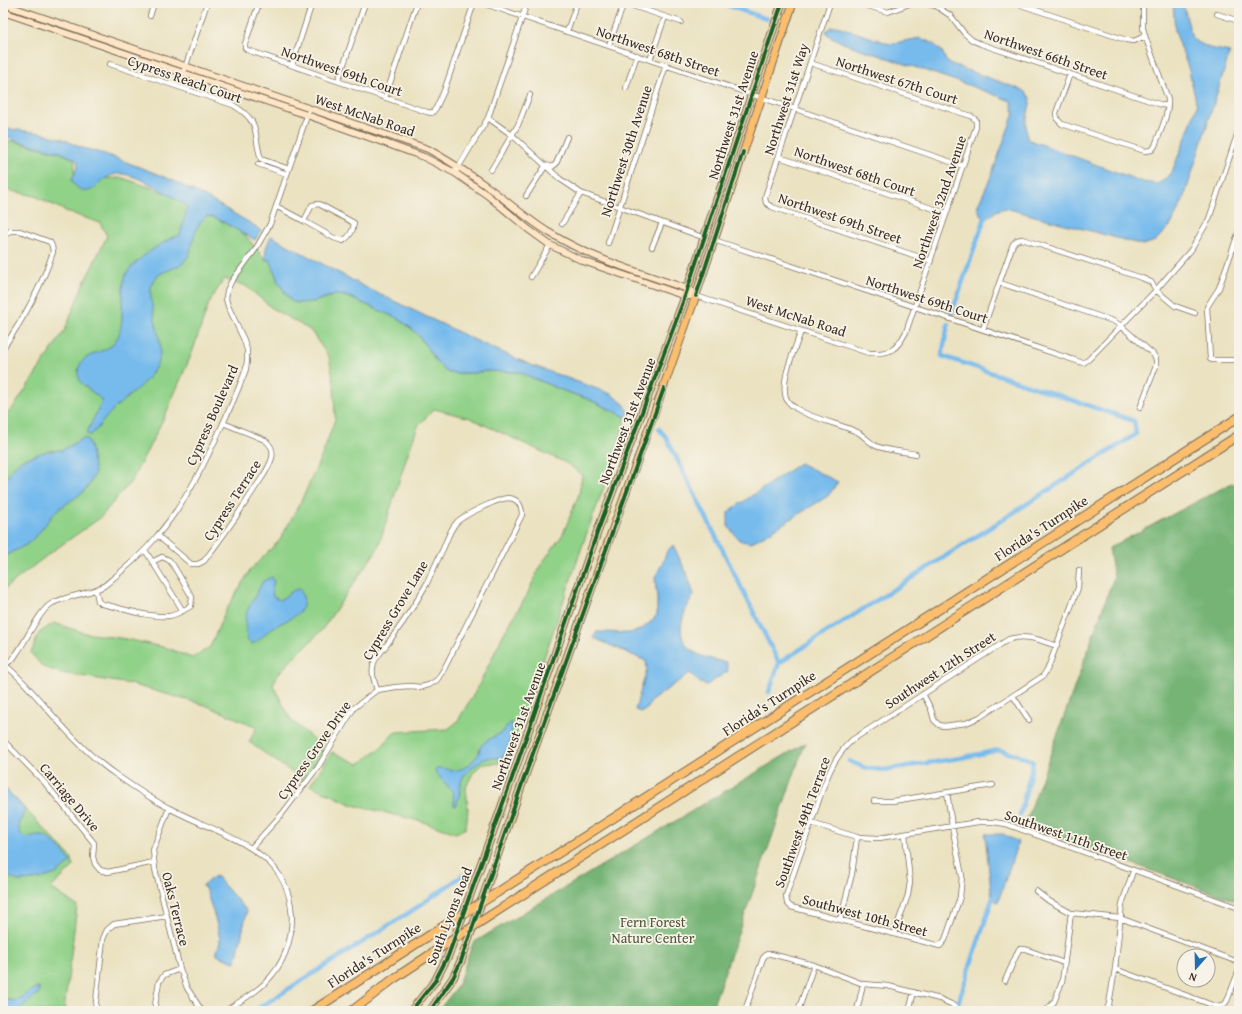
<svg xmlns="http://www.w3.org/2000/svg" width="1242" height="1014" viewBox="0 0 1242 1014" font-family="'Gentium Book Plus',serif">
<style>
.green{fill:#91d289;stroke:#667e54}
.forest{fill:#74b475;stroke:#586f4a}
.water{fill:#77bbed;stroke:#597286}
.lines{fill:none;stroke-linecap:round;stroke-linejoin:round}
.canal{stroke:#77bbed;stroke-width:4.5}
.minor-casing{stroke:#796a57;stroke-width:6}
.secondary-casing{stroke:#796a57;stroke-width:8}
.primary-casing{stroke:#796a57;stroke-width:9}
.motorway-casing{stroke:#796a57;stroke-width:10}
.minor{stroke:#fff;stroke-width:4.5}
.secondary{stroke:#fde5c5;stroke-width:6}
.primary{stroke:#fabe6e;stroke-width:7}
.motorway{stroke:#fabe6e;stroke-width:8}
.motorway-bridge-casing{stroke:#796a57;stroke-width:10;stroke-linecap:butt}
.motorway-bridge{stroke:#fabe6e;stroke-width:8}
.cycleway-casing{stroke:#f7f3e8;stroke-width:6}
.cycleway{stroke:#1b5e20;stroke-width:4}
.labels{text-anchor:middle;stroke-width:3.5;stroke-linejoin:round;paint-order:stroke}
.street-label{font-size:14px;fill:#3b2a1e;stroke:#f7f3e8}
.park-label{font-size:14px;fill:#505439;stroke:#f7f3e8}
</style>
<rect width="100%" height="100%" fill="#f7f3e8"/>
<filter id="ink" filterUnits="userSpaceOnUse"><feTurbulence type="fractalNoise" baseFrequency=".025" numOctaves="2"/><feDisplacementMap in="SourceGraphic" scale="8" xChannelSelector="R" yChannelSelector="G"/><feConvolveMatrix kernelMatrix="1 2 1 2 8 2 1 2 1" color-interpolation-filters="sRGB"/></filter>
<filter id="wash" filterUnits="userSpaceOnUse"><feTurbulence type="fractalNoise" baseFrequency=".012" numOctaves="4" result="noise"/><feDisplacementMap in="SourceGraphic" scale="16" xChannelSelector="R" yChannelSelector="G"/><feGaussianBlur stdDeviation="0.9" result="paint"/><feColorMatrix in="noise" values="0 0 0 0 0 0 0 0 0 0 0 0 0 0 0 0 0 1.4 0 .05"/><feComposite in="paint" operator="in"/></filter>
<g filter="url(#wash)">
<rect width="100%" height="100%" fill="#ebe2c1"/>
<path class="green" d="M 3,139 L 59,152 L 75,159 L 74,179 L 123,178 L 171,195 L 217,217 L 244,234 L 265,259 L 271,261 L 278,282 L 286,294 L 313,302 L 335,295 L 346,296 L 397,318 L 412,329 L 419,336 L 436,361 L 449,373 L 474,373 L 485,371 L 519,372 L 564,391 L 588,399 L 626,417 L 610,471 L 586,535 L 515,743 L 500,763 L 482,764 L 473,773 L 466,787 L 468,809 L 466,828 L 456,833 L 420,821 L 353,805 L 310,785 L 332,752 L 359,764 L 381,747 L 395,732 L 448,729 L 457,722 L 478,687 L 504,633 L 527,595 L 540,566 L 563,534 L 579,494 L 582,475 L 568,464 L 470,418 L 434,409 L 418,426 L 406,459 L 378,548 L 321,631 L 278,674 L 273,685 L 291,720 L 325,749 L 304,781 L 249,742 L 257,727 L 205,705 L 130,684 L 61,673 L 43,667 L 31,653 L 39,633 L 54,623 L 85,633 L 126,639 L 167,648 L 192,658 L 210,647 L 225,612 L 251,569 L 280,540 L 304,495 L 323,453 L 335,419 L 334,384 L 329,357 L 310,330 L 273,309 L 246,286 L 224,279 L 209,303 L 192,353 L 164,418 L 132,480 L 100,518 L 50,553 L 3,590 L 3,417 L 13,408 L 65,330 L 82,287 L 107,236 L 100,223 L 68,212 L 35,196 L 3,189 Z
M 3,786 L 72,858 L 73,867 L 51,888 L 77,906 L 64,1011 L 3,1011 Z"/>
<path class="forest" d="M 1232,483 L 1239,487 L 1239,902 L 1030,827 L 1026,822 L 1114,577 L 1109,548 Z
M 805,743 L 711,1011 L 438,1011 L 457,987 L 473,943 Z"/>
<path class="water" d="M 1173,3 L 1183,3 L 1192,39 L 1209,48 L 1230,52 L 1184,198 L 1171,225 L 1155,241 L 1143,245 L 1005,208 L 996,211 L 984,221 L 977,207 L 990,179 L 1014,113 L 1011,101 L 968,85 L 843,43 L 828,35 L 826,31 L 831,27 L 837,26 L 890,44 L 920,38 L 932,43 L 942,51 L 946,61 L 953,65 L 1025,91 L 1031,99 L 1026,123 L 1027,139 L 1143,182 L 1158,184 L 1171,174 L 1186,137 L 1197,106 L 1189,70 L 1175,31 Z
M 3,128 L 41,133 L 63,139 L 80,147 L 105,154 L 152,172 L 174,181 L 209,199 L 255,226 L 261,231 L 255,240 L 216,218 L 207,216 C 204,219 199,223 197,228 C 192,239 193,252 184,262 C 175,271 157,270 152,283 C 147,297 158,327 160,343 C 164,374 132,391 113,410 C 105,417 100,427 91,435 L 86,434 L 102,402 C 97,391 77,387 78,372 C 79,351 108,355 116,340 C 122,331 122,318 122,307 C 123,298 122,286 125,277 C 130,262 158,246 171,238 C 174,237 177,236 180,235 L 187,208 L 186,206 C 172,196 133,171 117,174 C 110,175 102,180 98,184 C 96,186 94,189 91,190 C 84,194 74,187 72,180 C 74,173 80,168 77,160 L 60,152 L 13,140 L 10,137 L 3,137 Z
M 271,236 L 365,287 L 481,343 L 531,365 L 611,394 L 624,404 L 629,413 L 626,417 L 588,399 L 564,391 L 519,372 L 485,371 L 474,373 L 449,373 L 444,370 L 436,361 L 419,336 L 412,329 L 397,318 L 346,296 L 335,295 L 313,302 L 297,303 L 291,301 L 278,282 L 271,261 L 265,259 L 266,248 Z
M 84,438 L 87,439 L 90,445 L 95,473 L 89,485 L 82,493 L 56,511 L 37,535 L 26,545 L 3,557 L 3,482 L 14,467 L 21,460 L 48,451 L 62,450 Z
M 800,463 L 838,482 L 828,496 L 765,535 L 750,543 L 739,540 L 728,526 L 728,512 Z
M 673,545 L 688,576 L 694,595 C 669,634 681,656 726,662 L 728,671 L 707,685 L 700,683 L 690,673 L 651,701 L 648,708 L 642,712 L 635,710 L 647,669 L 646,661 L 594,638 L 596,632 C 626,631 634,641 657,615 L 657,598 L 655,577 L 662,564 L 667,551 Z
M 272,577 L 274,582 L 272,588 L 273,597 L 280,600 L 294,590 L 300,589 C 313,614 288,618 272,628 C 265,633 260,641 252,644 L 247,640 L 245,621 L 247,611 L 263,581 Z
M 511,722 C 514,728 508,753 503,757 C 500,759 489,757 485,759 C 481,760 465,773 463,777 C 459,784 462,796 455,806 L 454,806 L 453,792 L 436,773 L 435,770 C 441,766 447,770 454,770 C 464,771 474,761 479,753 C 479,741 494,738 502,732 C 506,729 507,725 511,722 Z
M 3,786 L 24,808 C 24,823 13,819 22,836 C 28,839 34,836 40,836 C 51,835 65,853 71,862 L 56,874 L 40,879 L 25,881 L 18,881 L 8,876 L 3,871 Z
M 985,834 L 1003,834 L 1018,842 L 998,902 L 992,899 Z
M 216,876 L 247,911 L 236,961 L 234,962 L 217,955 C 216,950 220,945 220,940 C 218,925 210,902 205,888 L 203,887 L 203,885 L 205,884 L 209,880 Z
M 39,988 L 39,993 L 17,1011 L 3,1011 L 3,999 L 15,1001 L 34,989 Z"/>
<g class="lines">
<path class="canal" d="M 721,3 L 767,19
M 951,315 L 986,215
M 659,429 L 666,437 L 779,663 L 769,692
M 779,663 L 1136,434 L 1134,421 L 942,356 L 948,324
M 849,761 L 866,768 L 883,770 L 960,758 L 999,750 L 1024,757 L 1033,762 L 1020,815
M 958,1003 L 994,894
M 254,1011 L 413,910 L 462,876
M 953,1011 L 954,1010"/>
</g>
</g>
<g filter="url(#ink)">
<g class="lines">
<defs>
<path id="minor" d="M 259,3 L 245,44 L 245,48 L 247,50 L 427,112 L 432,113 L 436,108 L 444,91 L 474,3
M 482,3 L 963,166
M 624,3 L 681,22
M 830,3 L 765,197 L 766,203 L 772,207 L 931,261
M 858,3 L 888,12 L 909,4 L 924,3 L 936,6 L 951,16 L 964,33 L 972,40 L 981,44 L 1162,105 L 1168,106
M 1015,3 L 1126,40 L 1134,41 L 1145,36
M 1217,14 L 1239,21
M 150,16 L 154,3
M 567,31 L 577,3
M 609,45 L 624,3
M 650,60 L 665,17
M 110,64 L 233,105 C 263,123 252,132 261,159 L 289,169
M 292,65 L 312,3
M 183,74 L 207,3
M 1070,74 L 1056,113 L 1057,119 L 1062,124 L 1145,151 L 1152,150 L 1155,146 C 1160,131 1169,115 1168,99 L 1145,36 L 1143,28 L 1143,3
M 338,81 L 365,3
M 626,88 L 637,55
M 385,98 L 417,3
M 488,118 L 512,135 L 560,179 L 581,193 L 705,238
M 779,157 L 946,213
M 258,164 L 287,174
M 491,170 L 518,125 L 530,95
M 455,173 L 488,118 L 527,3
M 526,196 L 546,165 L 552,167 L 556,164 L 567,137
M 319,204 L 354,223 C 353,232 350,236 343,241 L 334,238 L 304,221 L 312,205 Z
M 276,206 L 304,221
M 562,224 L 581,193
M 1239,231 L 1219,288 L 1207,307 L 1210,359 L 1212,360 L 1239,360
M 3,236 L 10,231 L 20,231 L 50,242 L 52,246 L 53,252 C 41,288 25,317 3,348
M 714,240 L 1083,363 L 1088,360 L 1156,290 L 1191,250 L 1209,219 L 1239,129
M 608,243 L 666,65
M 652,247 L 662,223
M 531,277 L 550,245
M 1000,283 L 1113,321 L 1120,325 L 1153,354 L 1156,359 L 1156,366 L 1140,408
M 696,296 L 869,353 C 890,354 896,351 906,332 L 976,127 L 976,120 L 971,116 L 810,63
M 983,329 L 1013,244 L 1017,240 L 1022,239 L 1142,278 L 1151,282 L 1156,290 L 1175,306 L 1195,313
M 801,331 C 795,350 780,379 786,398 C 792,415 843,424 859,433 C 865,437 870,443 876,446 C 885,450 905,452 916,454
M 158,536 L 191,564 L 198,564 L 204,561 C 222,538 239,513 255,488 C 261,479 269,469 272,458 C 274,450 271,445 265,440 L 223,423
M 145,550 L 183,611
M 96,591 L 98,601 L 102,604 C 122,608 148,618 169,616 C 177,615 184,610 191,606 L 192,597 L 173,565 L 169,560 L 162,557 L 152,562
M 4,664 C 18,675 30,689 42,703 C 62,726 83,750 108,769 C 128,783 147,797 169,808 C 199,824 237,836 263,857 C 299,885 300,940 273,974 C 261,990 242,1000 225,1011
M 3,666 L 13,659 L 17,653 C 26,641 39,611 51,604 C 67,595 87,595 104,586 C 122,571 142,555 157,536 C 187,501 207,459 226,417 C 233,401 240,386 246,369 L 247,360 L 247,350 L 244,340 L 228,306 L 226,299 L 227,291 L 231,282 L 255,250 L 270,224 L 308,113
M 923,694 L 931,709 L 934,720 L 939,725 L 944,726 L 966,723 L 980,717 L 1043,676 L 1048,668 L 1078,588 L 1079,570
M 1013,696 L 1029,720
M 3,740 L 45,783 L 94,843 L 93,857 L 95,864 L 100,870 L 108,872 L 154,862
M 947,792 L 952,826 L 962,876 L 960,897 L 945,940 L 940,946 L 791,907 L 787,903 L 786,896 C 794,871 803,847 811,823 C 822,793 828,762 852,740 L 1009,639 C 1028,634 1039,640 1057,646
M 874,801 L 893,801 L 993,785
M 169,808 L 153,850 L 155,869 L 180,969 L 187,988 L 202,1011
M 811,823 L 857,837 L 879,838 L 978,822 L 993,822 L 1006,824 L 1239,908
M 251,848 L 282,814 L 318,767 L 354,708 L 377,690 L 396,687 L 410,686 L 421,687 L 429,685 L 437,680 L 444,669 L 522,515 C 522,507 519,499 509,498 C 499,498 464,515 457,522 C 450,529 447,540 443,549 C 437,561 432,573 426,585 C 411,612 394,636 375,660 C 370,671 374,680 377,690
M 1036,891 L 1049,901 L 1071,913 L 1120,918 L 1238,962 L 1239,963
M 840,920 L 852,874 L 857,837
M 894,934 L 908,895 L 910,882 L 905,834
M 1115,969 L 1215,1006 L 1224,1005 L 1227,1001 L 1239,970
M 1005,981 L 1019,949 L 1025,949 L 1064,963
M 95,1011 L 103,939 L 107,930 L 114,924 L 167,916
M 154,1011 L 159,982 L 164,975 L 180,969
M 745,1011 L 763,958 L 767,954 L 771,954 L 814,965 L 863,984 L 888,986 L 940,999 L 951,1004 L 960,1011
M 798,1011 L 814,965
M 857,1011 L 863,984
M 909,1011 L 914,992
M 1046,1011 L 1054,1002 L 1062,982 L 1071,913
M 1106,1011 L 1109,1004 L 1115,969 L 1122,904 L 1133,871"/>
<path id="secondary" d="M 3,4 L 428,149 C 449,161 469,173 489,188 C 510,203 528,220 550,233 C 592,259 641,273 688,289 L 696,296
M 3,12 L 307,115 L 424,157 L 455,173 L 487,195 L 528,229 L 550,245 L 583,261 L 685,296 L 696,296"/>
<path id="primary" d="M 411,1011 L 435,981 L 448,956 L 512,778 L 597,533 L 683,302 L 782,3
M 430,1011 L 453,978 L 461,961 L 523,781 L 693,304 L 793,3"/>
<path id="motorway" d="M 498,892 L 1239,417
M 491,915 L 1239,435
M 312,1011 L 447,924
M 352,1011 L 392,980 L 440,948"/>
</defs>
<use href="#minor" class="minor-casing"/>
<use href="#secondary" class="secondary-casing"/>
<use href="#primary" class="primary-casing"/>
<use href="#motorway" class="motorway-casing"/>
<use href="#minor" class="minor"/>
<use href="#secondary" class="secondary"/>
<use href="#primary" class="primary"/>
<use href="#motorway" class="motorway"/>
<defs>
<path id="motorway-bridge" d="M 447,924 L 498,892
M 440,948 L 491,915"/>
</defs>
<use href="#motorway-bridge" class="motorway-bridge-casing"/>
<use href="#motorway-bridge" class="motorway-bridge"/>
<defs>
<path id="cycleway" d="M 696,296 L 743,152
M 411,1011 L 435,981 L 448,956 L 512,778 L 597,533 L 683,302 L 782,3
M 430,1011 L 453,978 L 461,961 L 523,781 L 664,388"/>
</defs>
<use href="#cycleway" class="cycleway-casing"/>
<use href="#cycleway" class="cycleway"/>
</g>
</g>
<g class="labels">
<g class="street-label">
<text transform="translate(658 51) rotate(19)" y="5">Northwest 68th Street</text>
<text transform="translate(1046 54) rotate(19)" y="5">Northwest 66th Street</text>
<text transform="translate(342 71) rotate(19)" y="5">Northwest 69th Court</text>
<text transform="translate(185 79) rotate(19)" y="5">Cypress Reach Court</text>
<text transform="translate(897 80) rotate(18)" y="5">Northwest 67th Court</text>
<text transform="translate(786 99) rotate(-72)" y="5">Northwest 31st Way</text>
<text transform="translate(365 115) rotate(19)" y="5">West McNab Road</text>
<text transform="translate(733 115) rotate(-72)" y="5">Northwest 31st Avenue</text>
<text transform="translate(626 151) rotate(-72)" y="5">Northwest 30th Avenue</text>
<text transform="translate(855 171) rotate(19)" y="5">Northwest 68th Court</text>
<text transform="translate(939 202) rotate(-71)" y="5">Northwest 32nd Avenue</text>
<text transform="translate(840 218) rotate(19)" y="5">Northwest 69th Street</text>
<text transform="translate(927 299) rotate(18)" y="5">Northwest 69th Court</text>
<text transform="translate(796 316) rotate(18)" y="5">West McNab Road</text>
<text transform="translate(212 415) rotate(-66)" y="5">Cypress Boulevard</text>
<text transform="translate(627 421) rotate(-69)" y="5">Northwest 31st Avenue</text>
<text transform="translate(232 500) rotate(-57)" y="5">Cypress Terrace</text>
<text transform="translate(1041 528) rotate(-33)" y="5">Florida's Turnpike</text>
<text transform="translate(395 610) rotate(-59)" y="5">Cypress Grove Lane</text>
<text transform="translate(940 670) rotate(-33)" y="5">Southwest 12th Street</text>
<text transform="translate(769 703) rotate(-33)" y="5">Florida's Turnpike</text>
<text transform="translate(518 726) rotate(-70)" y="5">Northwest 31st Avenue</text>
<text transform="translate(314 750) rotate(-55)" y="5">Cypress Grove Drive</text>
<text transform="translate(70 797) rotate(50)" y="5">Carriage Drive</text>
<text transform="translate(802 822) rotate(-70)" y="5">Southwest 49th Terrace</text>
<text transform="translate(1066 835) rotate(19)" y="5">Southwest 11th Street</text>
<text transform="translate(176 909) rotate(76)" y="5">Oaks Terrace</text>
<text transform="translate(865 915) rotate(15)" y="5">Southwest 10th Street</text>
<text transform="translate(449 916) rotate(-69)" y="5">South Lyons Road</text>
<text transform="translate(374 955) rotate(-33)" y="5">Florida's Turnpike</text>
</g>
<g class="park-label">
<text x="653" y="927">Fern Forest<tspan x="653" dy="16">Nature Center</tspan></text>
</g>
</g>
<rect width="1242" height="1014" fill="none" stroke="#f7f3e8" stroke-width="16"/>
<g transform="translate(1196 968) rotate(200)"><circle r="19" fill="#f7f3e8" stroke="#aca397"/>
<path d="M0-3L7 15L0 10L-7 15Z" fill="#1f6fb2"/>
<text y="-6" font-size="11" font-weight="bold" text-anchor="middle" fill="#3b2a1e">N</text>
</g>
</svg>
